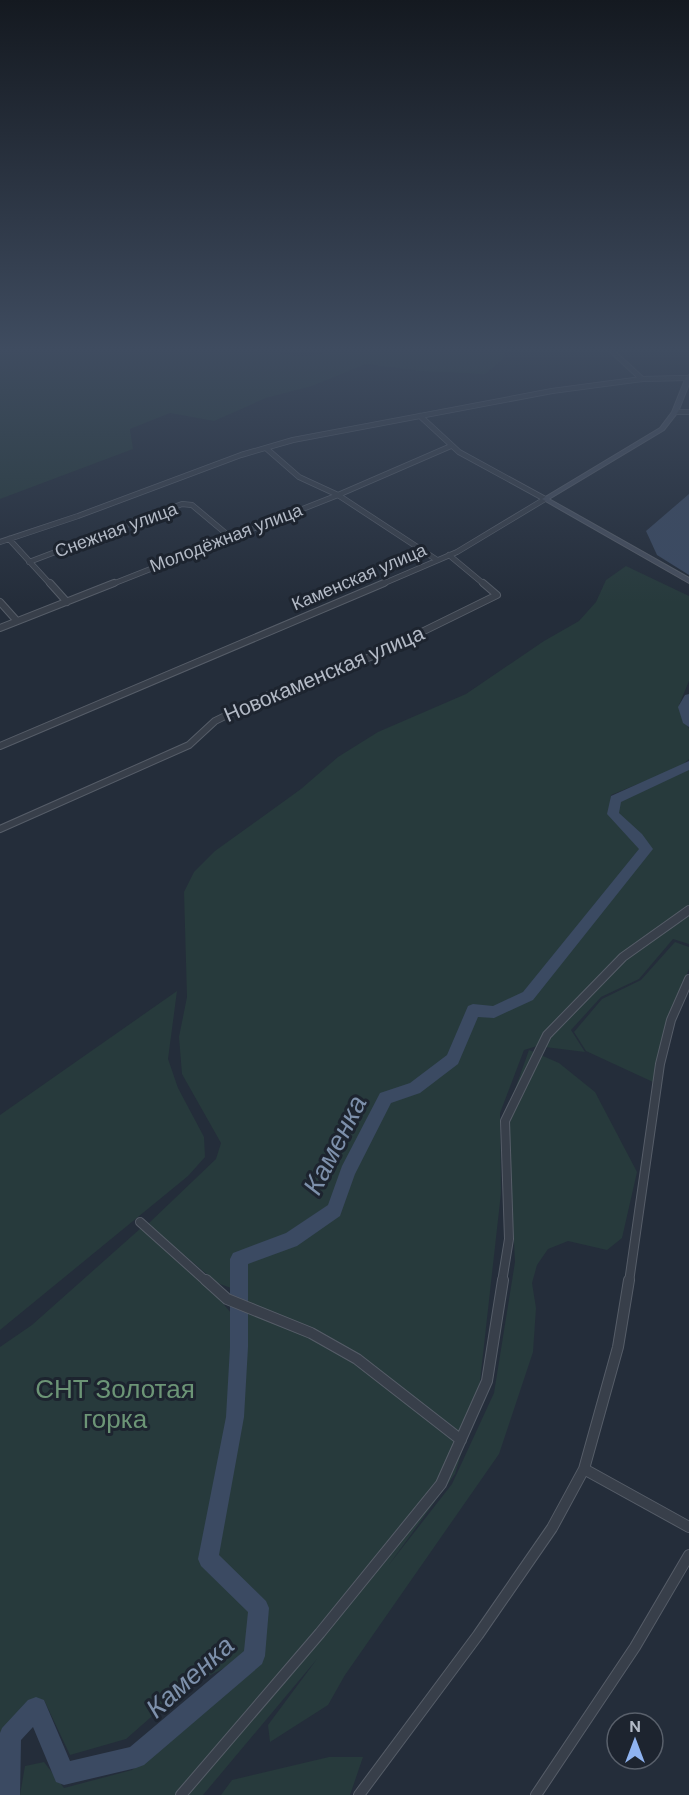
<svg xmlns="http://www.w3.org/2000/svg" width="689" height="1795" viewBox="0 0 689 1795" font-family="'DM Sans',sans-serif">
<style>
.green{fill:#273a3c}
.water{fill:#3b4a62}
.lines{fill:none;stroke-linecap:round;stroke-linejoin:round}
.river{fill:#3b4a62;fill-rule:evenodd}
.street-far3-casing{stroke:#565d68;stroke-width:6}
.street-far2-casing{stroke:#565d68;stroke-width:8}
.street-far1-casing{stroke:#565d68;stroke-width:10}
.street-casing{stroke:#565d68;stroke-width:12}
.secondary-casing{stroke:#565d68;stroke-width:2}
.street-far3{stroke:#383f4a;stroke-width:4.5}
.street-far2{stroke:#383f4a;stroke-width:6}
.street-far1{stroke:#383f4a;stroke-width:8}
.street{stroke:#383f4a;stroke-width:10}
.secondary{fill:#464e5d;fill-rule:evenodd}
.labels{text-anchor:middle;stroke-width:6;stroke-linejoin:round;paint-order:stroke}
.far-street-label{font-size:18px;fill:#b3bac6;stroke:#1d242f}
.street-label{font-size:21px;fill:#b3bac6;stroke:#1d242f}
.near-park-label{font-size:26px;fill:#6c9576;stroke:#1d242f}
.near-water-label{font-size:27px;font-style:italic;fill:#7d90ab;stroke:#1d242f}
</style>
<rect width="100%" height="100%" fill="#242d3a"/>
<path class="green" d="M 0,352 L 271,352 L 305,357 L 329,352 L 505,352 L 505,357 L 485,374 L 420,371 L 366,364 L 312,386 L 266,398 L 214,421 L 170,413 L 130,429 L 133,449 L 0,499 Z
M 626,566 L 689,596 L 689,681 L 679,705 L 689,729 L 689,759 L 680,767 L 611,795 L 609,815 L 634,838 L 642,848 L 525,993 L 493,1008 L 470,1007 L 451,1056 L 414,1086 L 384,1095 L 346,1171 L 332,1208 L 289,1236 L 237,1256 L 234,1289 L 217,1283 L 148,1224 L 216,1159 L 221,1143 L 182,1074 L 179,1037 L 187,997 L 184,892 L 194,872 L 215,851 L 301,789 L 338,757 L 378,732 L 466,694 L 544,641 L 579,621 L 596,602 L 606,580 Z
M 689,769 L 689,944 L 673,939 L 639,979 L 601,997 L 571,1030 L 585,1052 L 537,1046 L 524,1050 L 500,1113 L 501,1193 L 478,1399 L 455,1474 L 388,1566 L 452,1484 L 494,1393 L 515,1262 L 507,1112 L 529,1050 L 559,1063 L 595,1092 L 637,1172 L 622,1238 L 607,1250 L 568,1241 L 548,1249 L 537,1265 L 532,1283 L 536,1308 L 533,1352 L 499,1454 L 345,1675 L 328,1705 L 270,1742 L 268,1725 L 317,1659 L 203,1795 L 20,1795 L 25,1766 L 44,1762 L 64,1788 L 132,1770 L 259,1660 L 262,1608 L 212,1558 L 239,1417 L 242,1348 L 241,1261 L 291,1243 L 339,1214 L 353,1174 L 389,1102 L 420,1091 L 456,1063 L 475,1014 L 495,1015 L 529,1000 L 649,850 L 642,836 L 618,814 L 620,801 Z
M 675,942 L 689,947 L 689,969 L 666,1025 L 653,1082 L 586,1051 L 574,1032 L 602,999 L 641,980 Z
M 177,991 L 168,1059 L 178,1088 L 204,1137 L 205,1157 L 188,1176 L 0,1330 L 0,1115 Z
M 141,1228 L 210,1288 L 231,1313 L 230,1418 L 223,1475 L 205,1559 L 256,1610 L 252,1654 L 183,1689 L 126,1739 L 70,1755 L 44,1700 L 29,1706 L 2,1728 L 0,1777 L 0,1347 L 32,1325 Z
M 329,1757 L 363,1757 L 350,1795 L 221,1795 L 232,1780 Z"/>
<path class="water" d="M 689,494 L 689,575 L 657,555 L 646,531 Z"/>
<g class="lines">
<path class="river" d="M 689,694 L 689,727 L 683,723 L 678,707 L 685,695 Z
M 689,761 L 689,770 L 621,802 L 619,813 L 642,834 L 653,849 L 533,1000 L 494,1018 L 478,1017 L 458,1064 L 420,1093 L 391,1103 L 355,1174 L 340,1216 L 297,1246 L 248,1264 L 248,1347 L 244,1417 L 219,1555 L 266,1601 L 269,1608 L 265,1656 L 262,1664 L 144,1765 L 136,1768 L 64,1785 L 56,1782 L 33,1727 L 21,1740 L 20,1795 L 0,1795 L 0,1733 L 2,1728 L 28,1700 L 36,1697 L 44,1700 L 70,1761 L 130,1747 L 244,1651 L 248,1612 L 201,1566 L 198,1559 L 226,1417 L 230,1347 L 230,1259 L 233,1253 L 286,1233 L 328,1205 L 342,1166 L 380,1093 L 410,1083 L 447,1055 L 468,1006 L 473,1004 L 493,1006 L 523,992 L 639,849 L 607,814 L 611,796 Z"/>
<defs>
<path id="street-far3" d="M 613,352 L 642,379
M 675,412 L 689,412
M 420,416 L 459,452 L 545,499
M 267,449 L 299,477 L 338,495 L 437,560
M 9,539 L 51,585
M 0,542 L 78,516 L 241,455 L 293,440 L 552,391 L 642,379 L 687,378
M 449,555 L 485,585
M 29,562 L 182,504 L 192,505 L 229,536
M 110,585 L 338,495 L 451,446
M 380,585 L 457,552 L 545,499"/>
<path id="street-far2" d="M 50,583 L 67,602
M 0,602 L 17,621
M 0,628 L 114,583
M 0,746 L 384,583
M 0,829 L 189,745 L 215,721 L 268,695 L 373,656 L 497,595 L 483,583"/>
<path id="street-far1" d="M 140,1222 L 207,1282
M 502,1282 L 509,1239 L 505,1121 L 547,1035 L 623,957 L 689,910
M 629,1282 L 660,1064 L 671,1020 L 689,979"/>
<path id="street" d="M 206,1280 L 227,1299 L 311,1333 L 357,1359 L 461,1440
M 584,1469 L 689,1527
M 181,1795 L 320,1633 L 441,1484 L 487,1381 L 503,1280
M 359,1795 L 478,1635 L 552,1528 L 584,1469 L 618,1347 L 629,1280
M 536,1795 L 635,1647 L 689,1555"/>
<path id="secondary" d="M 689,375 L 689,384 L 678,412 L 664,430 L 549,499 L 689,578 L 689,583 L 542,499 L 660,428 L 672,412 L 686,377 Z"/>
</defs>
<use href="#street-far3" class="street-far3-casing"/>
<use href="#street-far2" class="street-far2-casing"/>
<use href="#street-far1" class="street-far1-casing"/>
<use href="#street" class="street-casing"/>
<use href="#secondary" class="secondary-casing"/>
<use href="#street-far3" class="street-far3"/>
<use href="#street-far2" class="street-far2"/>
<use href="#street-far1" class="street-far1"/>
<use href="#street" class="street"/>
<use href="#secondary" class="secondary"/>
</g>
<linearGradient id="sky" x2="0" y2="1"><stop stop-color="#141920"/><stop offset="0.58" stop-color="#3f4c60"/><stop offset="1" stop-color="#3f4c60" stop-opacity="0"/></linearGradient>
<rect width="689" height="603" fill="url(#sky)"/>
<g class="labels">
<g class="far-street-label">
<text transform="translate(116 530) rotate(-20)" y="6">Снежная улица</text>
<text transform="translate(226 538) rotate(-21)" y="6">Молодёжная улица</text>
<text transform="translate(359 577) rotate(-23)" y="6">Каменская улица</text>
</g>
<g class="street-label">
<text transform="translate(324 674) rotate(-23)" y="7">Новокаменская улица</text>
</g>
<g class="near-park-label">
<text x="115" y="1398">СНТ Золотая<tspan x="115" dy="30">горка</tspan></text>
</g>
<g class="near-water-label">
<text transform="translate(335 1145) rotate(-63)" y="9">Каменка</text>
<text transform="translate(190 1677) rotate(-42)" y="9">Каменка</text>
</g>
</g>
<g transform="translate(635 1741)"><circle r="28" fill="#1d242f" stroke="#59606b" stroke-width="1.5"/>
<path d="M0-4.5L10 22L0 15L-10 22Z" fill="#8fb3f0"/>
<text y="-9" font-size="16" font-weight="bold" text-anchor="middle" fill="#b3bac6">N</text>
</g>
</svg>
